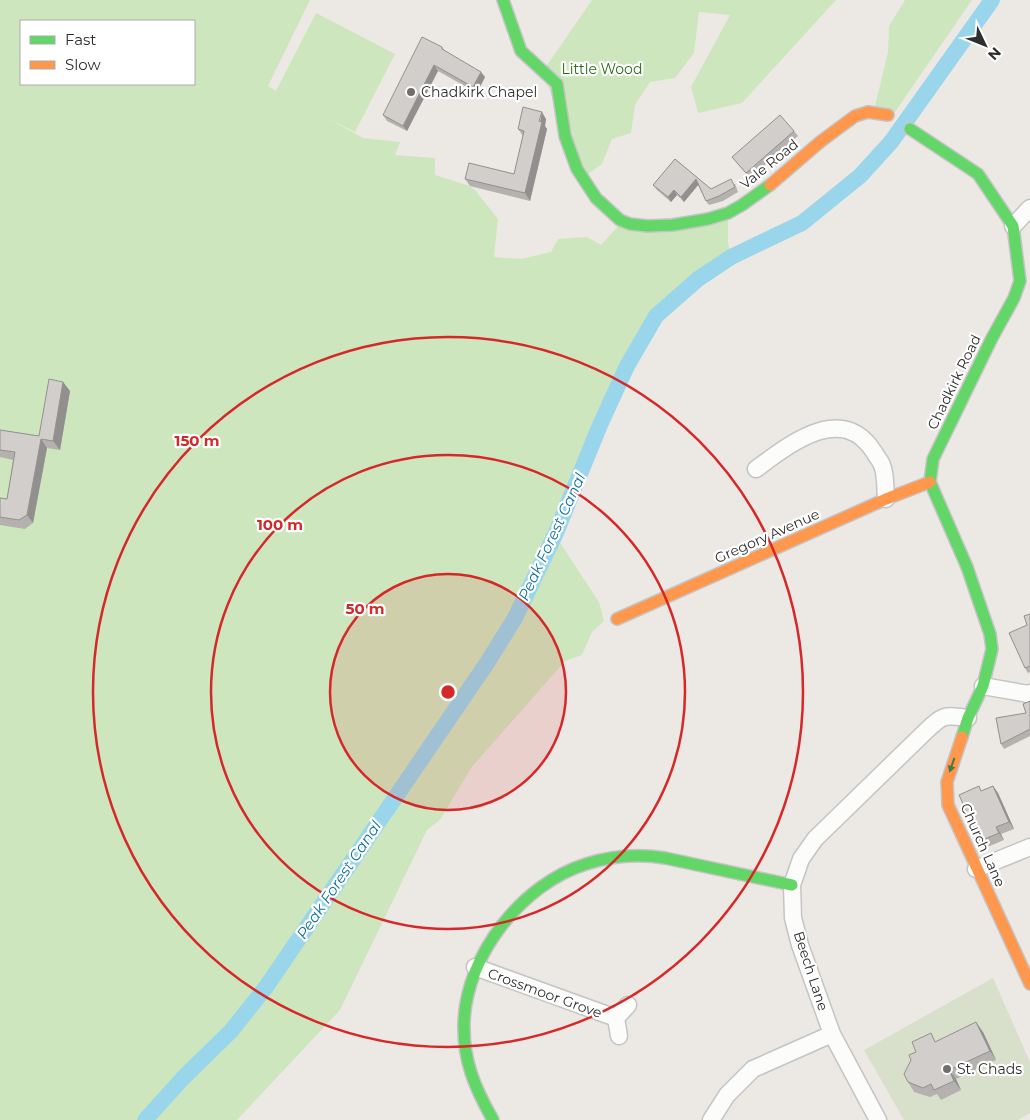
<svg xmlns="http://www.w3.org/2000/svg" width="1030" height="1120" viewBox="0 0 1030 1120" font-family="Montserrat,sans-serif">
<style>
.green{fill:#cee6be;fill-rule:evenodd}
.cemetery{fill:#d8e0cc}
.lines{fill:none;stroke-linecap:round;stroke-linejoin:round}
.canal{stroke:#99d6ec;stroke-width:16}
.street-casing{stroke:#c5c4c5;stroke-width:19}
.fast-casing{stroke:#c5c4c5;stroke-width:14}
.slow-casing{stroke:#c5c4c5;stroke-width:14}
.street{stroke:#fcfcfb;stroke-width:16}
.fast{stroke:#63d668;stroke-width:11}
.slow{stroke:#ff974d;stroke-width:11}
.wall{fill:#b4b1af}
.shaded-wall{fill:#92908e}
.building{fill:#d1cecb;stroke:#92908e}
.oneway{fill:#467a48}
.ring{fill:none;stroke:#d62828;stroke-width:2.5}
.poi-dot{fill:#706f6e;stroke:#fff;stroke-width:2}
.labels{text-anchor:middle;stroke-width:4.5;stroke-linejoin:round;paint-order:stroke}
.park-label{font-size:14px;fill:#2c6e1b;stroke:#fff}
.poi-label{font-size:14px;fill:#2e2e2e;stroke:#fff;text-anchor:start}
.street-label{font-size:14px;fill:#2e2e2e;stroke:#fff}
.water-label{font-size:15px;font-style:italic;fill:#0d6fa3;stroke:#fff}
.centre{fill:#d62828;stroke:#fff;stroke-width:2.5}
.ring-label{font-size:15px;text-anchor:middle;font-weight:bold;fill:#d62828;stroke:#fff;stroke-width:4.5;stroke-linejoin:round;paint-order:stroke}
</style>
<rect width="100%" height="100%" fill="#ece8e4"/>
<path class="green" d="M 0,0 L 310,0 L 268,86 L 276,91 L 316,13 L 395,54 L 355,132 L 329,119 L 363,138 L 400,142 L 395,155 L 435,158 L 435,175 L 470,186 L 475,190 L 498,219 L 494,257 L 521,259 L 551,252 L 558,239 L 587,237 L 601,245 L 622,222 L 728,213 L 728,243 L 731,257 C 705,274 679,292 657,315 C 641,333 628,363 619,385 C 596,434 576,485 555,535 L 599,602 L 604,621 L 592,632 L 582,655 L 565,661 L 471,768 L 440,820 L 427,830 L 340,1010 L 237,1120 L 0,1120 ZM 21,21 L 194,21 L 194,84 L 21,84 Z
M 592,0 L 836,0 L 742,103 L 698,113 L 691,87 L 730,15 L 699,12 L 694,53 L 675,78 L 650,82 L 635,105 L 631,133 L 612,139 L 602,164 L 581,179 L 543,71 Z
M 905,0 L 972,0 L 895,112 L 875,106 L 888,52 L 889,26 Z"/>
<path class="cemetery" d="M 993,978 L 1030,1062 L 1030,1113 L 1018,1120 L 904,1120 L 864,1050 Z"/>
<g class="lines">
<path class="canal" d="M 145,1120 L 183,1078 L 231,1031 L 266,987 L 487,663 L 515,618 L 555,535 L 600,425 L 627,366 L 656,316 L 698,279 L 731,257 L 802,223 L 860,176 L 891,142 L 992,0"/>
<defs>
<path id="street" d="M 1013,226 L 1030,208
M 756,469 C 790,444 842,402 874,452 C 876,456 880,460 882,465 C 886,474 885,488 886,499
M 983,686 L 1028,694 L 1030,693
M 976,869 L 1030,847
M 475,967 L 616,1018
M 619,1036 L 616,1018 L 628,1005
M 711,1120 L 727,1095 L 753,1069 L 832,1034
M 878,1120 L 832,1034 L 800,945 L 793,918 L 792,885 L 801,859 L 815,839 L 926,731 C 944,714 944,715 968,718"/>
<path id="fast" d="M 503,0 L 521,51 L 557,84 L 565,136 L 577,169 L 596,198 L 620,220 L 630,224 L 648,226 L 673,225 L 708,219 L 728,213 L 742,205 L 770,185
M 910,129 L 978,174 L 1013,226 L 1020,281 L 1014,298 L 992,338 L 933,459 L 930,482 L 967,567 L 990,634 L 992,649 L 983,686 L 968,718 L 962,737
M 493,1120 C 475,1088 463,1061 464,1023 C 466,955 522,884 586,864 C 611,856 640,854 665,858 L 792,885"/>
<path id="slow" d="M 770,185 L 820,142 L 855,116 L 868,112 L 888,115
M 617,619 L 886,499 L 930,482
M 962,737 L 947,782 L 948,805 L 1030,984"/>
</defs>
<use href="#street" class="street-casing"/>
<use href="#fast" class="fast-casing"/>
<use href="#slow" class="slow-casing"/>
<use href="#street" class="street"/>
<use href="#fast" class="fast"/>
<use href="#slow" class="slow"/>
</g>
<path class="wall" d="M 442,47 L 445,51 L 485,77 L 477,93 L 438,71 L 407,131 L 387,121 L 383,115 Z
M 546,119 L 545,126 L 547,129 L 530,201 L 470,186 L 465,179 L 514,174 L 523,136 L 518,129 Z
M 794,131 L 798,136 L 750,178 L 732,157 Z
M 675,159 L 711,189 L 735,184 L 738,192 L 723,201 L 709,205 L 706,201 L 698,185 L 684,202 L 677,195 L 671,202 L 657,190 L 653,185 Z
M 63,382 L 70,391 L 60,450 L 47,448 L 33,523 L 25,529 L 0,525 L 0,498 L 7,499 L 13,460 L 0,457 L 0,430 L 39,436 Z
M 1030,614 L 1030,672 L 1028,673 L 1025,668 L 1027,625 Z
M 1030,701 L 1030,736 L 1004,749 L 1001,744 L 1026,713 Z
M 993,786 L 998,793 L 1014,829 L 1001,834 L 1004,840 L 985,848 L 980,841 L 982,791 Z
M 983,1032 L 996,1060 L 956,1079 L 961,1090 L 941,1100 L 937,1094 L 930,1097 L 914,1092 L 908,1082 L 916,1052 L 937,1041 Z"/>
<path class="shaded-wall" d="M 434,65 L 438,71 L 407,131 L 403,126 Z
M 481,72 L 485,77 L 477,93 L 473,87 Z
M 542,112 L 546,119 L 545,126 L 547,129 L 530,201 L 525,193 Z
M 696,179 L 699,184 L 684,202 L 681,197 Z
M 674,190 L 677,195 L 671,202 L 668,197 Z
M 63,382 L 70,391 L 60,450 L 53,441 Z
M 41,439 L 47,448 L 33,523 L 27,515 Z
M 993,786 L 998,793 L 1014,829 L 1009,822 Z
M 996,827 L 1001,834 L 1004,840 L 999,833 Z
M 976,1022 L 983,1032 L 996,1060 L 990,1051 Z
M 949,1070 L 956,1079 L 961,1090 L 954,1081 Z"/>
<path class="building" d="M 422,37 L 442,47 L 442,49 L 481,72 L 473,87 L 434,65 L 403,126 L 383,115 Z
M 523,107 L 542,112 L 539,121 L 542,122 L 525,193 L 465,179 L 469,163 L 514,174 L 524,131 L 518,129 Z
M 780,115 L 794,131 L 746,173 L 732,157 Z
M 675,159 L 711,189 L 731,179 L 735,187 L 719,196 L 706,201 L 696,179 L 681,197 L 674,190 L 668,197 L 653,185 Z
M 49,379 L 63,382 L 53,441 L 41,439 L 27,515 L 19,520 L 0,517 L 0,498 L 7,499 L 15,452 L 0,450 L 0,430 L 39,436 Z
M 1030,614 L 1030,666 L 1025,668 L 1009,633 L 1027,625 L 1024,616 Z
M 1030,701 L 1030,729 L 1001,744 L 996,718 L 1026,713 L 1023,704 Z
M 979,786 L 981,791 L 993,786 L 1009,822 L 996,827 L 999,833 L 980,841 L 959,795 Z
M 976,1022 L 990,1051 L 949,1070 L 954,1081 L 934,1090 L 931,1084 L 923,1088 L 908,1082 L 904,1074 L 911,1060 L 909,1055 L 916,1052 L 912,1042 L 931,1033 L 935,1042 Z"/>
<defs><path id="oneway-solid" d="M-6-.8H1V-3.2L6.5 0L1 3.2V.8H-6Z" transform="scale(1.25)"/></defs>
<use class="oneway" href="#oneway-solid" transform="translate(952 765) rotate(109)"/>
<circle cx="448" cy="692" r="118" fill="#d62828" fill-opacity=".12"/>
<g class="ring">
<circle cx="448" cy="692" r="118"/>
<circle cx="448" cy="692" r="237"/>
<circle cx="448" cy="692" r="355"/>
</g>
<g class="poi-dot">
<circle cx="411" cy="92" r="5"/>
<circle cx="947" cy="1069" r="5"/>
</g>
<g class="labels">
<g class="park-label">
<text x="602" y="74">Little Wood</text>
</g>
<g class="poi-label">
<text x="421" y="97">Chadkirk Chapel</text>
<text x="957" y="1074">St. Chads</text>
</g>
<g class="street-label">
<text transform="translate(769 164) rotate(-39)" y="5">Vale Road</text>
<text transform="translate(954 382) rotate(-64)" y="5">Chadkirk Road</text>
<text transform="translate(767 536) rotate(-24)" y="5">Gregory Avenue</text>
<text transform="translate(983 845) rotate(66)" y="5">Church Lane</text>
<text transform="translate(811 971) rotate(72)" y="5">Beech Lane</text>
<text transform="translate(545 993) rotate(20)" y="5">Crossmoor Grove</text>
</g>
<g class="water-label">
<text transform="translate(552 537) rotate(-65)" y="5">Peak Forest Canal</text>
<text transform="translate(339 880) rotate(-56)" y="5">Peak Forest Canal</text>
</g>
</g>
<circle cx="448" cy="692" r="8" class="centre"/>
<g class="ring-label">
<text x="197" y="446">150 m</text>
<text x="280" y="530">100 m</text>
<text x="365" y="614">50 m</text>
</g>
<rect x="20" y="20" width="175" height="65" fill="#ffffff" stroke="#ababab"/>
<rect x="30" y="36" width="25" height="8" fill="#63d668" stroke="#ababab"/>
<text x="65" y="45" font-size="15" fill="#2e2e2e">Fast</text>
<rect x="30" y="61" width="25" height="8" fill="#ff974d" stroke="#ababab"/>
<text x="65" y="70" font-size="15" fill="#2e2e2e">Slow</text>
<g transform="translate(985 45) rotate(133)" stroke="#ffffff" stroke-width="4" paint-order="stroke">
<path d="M0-4L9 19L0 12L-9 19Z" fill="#2e2e2e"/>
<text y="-8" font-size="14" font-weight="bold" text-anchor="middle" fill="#2e2e2e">N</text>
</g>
</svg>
